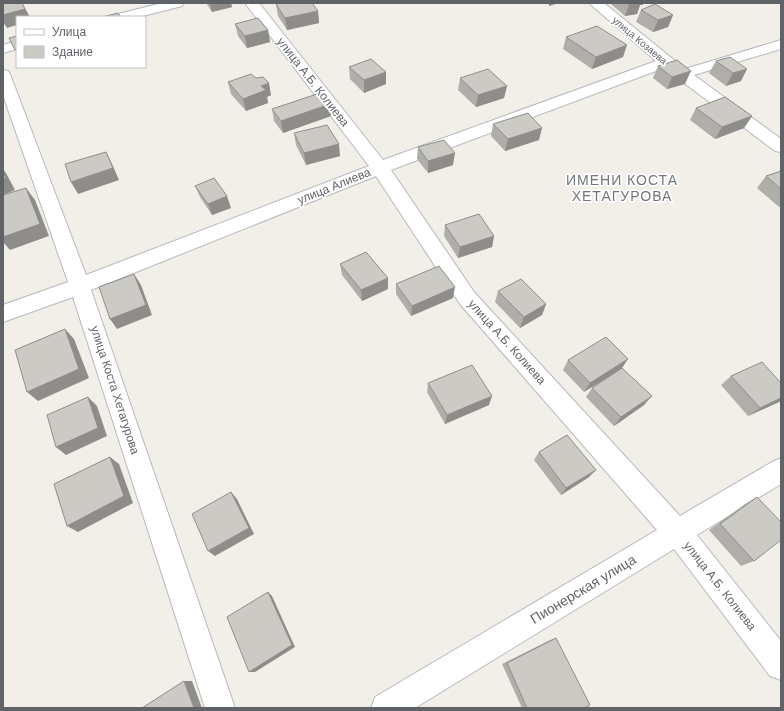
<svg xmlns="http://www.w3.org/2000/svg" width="784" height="711" viewBox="0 0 784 711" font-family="Helvetica,sans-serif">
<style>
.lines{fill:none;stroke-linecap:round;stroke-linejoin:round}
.minor-casing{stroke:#b5b8bc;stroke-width:2}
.minor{fill:#fff;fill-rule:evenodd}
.wall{fill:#afaea9}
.shaded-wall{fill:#8f8d8a}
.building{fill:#cccac5;stroke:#8f8d8a}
.labels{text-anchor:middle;stroke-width:3.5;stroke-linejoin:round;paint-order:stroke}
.far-street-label{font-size:10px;fill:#5f6368;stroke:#fff}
.street-label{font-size:12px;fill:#5f6368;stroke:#fff}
.quarter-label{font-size:14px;letter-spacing:1px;fill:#70757a;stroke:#fff}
.near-street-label{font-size:14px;fill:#5f6368;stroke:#fff}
</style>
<rect width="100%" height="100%" fill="#f1efe8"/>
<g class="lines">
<defs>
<path id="minor" d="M 162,3 L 184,3 L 182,6 L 139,17 L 116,17 L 118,14 Z
M 245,3 L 259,3 L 383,160 L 656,61 L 589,3 L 604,3 L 685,69 L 781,40 L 781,49 L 694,75 L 781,139 L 781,152 L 775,151 L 664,68 L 391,170 L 474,292 L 680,516 L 772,462 L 781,458 L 781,484 L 697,535 L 781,641 L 781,680 L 770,676 L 674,549 L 415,708 L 371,708 L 375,697 L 657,530 L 460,304 L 376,176 L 91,290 L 235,708 L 205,708 L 73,297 L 3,322 L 3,305 L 68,282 L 3,95 L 3,70 L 8,71 L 10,74 L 86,275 L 369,166 Z
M 17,41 L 17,49 L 3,53 L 3,45 Z"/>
</defs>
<use href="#minor" class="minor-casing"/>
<use href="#minor" class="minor"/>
</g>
<path class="wall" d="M 206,3 L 231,3 L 232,7 L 212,12 Z
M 612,3 L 643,3 L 643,5 L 640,5 L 637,14 L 625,16 L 611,4 Z
M 276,4 L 318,11 L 319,23 L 287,30 L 278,16 Z
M 641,10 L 673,15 L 668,27 L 653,32 L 636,22 Z
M 235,24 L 268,30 L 270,42 L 247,48 L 238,36 Z
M 566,37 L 623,57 L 592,69 L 563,49 Z
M 730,57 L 741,81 L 726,86 L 709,73 L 716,61 Z
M 658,66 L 685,84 L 667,89 L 653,78 Z
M 349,67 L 386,84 L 364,93 L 350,79 Z
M 256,78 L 271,95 L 267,97 L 268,103 L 246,111 L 231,94 L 228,82 Z
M 460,78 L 507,86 L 504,98 L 476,107 L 458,90 Z
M 696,108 L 752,116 L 744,128 L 715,139 L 690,120 Z
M 272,109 L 331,116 L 283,133 L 274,121 Z
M 493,124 L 539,140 L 505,151 L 491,136 Z
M 294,133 L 340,156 L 306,165 L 296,145 Z
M 418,147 L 453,165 L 428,173 L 417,159 Z
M 781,171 L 781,206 L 779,207 L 757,188 L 766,176 Z
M 195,186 L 231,208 L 212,215 L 200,197 Z
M 445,225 L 494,236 L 492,247 L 458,258 L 444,236 Z
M 340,264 L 388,289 L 362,301 L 342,275 Z
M 396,284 L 453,298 L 411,316 L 396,294 Z
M 498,291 L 546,304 L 542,315 L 520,328 L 495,302 Z
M 568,360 L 622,368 L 644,405 L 614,426 L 586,397 L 592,388 L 616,372 L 584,392 L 563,370 Z
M 731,376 L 781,383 L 781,401 L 779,402 L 748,416 L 721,385 Z
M 428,383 L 489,405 L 445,424 L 427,392 Z
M 539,452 L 589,477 L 561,495 L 534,460 Z
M 757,497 L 754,561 L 741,566 L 709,530 L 745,504 Z
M 556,638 L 584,708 L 522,708 L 502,664 L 550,640 Z"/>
<path class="shaded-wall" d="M 22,3 L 30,17 L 17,17 L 17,25 L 7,28 L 3,22 L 3,15 Z
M 210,3 L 231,3 L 232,7 L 212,12 Z
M 549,3 L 559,3 L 549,6 Z
M 631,3 L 643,3 L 643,5 L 640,5 L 637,14 L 625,16 L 629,5 Z
M 318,11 L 319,23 L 287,30 L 285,18 Z
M 673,15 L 668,27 L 653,32 L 658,20 Z
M 268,30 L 270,42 L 247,48 L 245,36 Z
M 627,45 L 623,57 L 592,69 L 596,57 Z
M 747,69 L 741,81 L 726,86 L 733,73 Z
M 691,71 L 685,84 L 667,89 L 672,77 Z
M 386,72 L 386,84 L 364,93 L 364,80 Z
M 269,83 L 271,95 L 267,97 L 268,103 L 246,111 L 243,99 L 261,86 Z
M 507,86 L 504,98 L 476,107 L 478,95 Z
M 330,104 L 331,116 L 283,133 L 281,121 Z
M 752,116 L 744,128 L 715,139 L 722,127 Z
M 542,128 L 539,140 L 505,151 L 508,139 Z
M 339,144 L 340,156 L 306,165 L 304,153 Z
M 106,152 L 112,164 L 119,180 L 78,194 L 71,182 Z
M 455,153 L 453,165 L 428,173 L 428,161 Z
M 3,169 L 6,173 L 15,190 L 3,195 Z
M 26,188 L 35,200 L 49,236 L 10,250 L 3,242 L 3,237 Z
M 227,196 L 231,208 L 212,215 L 208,204 Z
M 494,236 L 492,247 L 458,258 L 460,247 Z
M 134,274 L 141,285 L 152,315 L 117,329 L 110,319 Z
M 388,278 L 388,289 L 362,301 L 361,290 Z
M 455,287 L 453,298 L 411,316 L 412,306 Z
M 546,304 L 542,315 L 520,328 L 524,317 Z
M 65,329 L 74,339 L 89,378 L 38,401 L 27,392 Z
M 628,359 L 622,368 L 584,392 L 590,383 Z
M 492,396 L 489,405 L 445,424 L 447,415 Z
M 652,396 L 644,405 L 614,426 L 621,417 Z
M 88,397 L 97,406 L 107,436 L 66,455 L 56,447 Z
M 781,398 L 781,401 L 779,402 L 748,416 L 760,408 Z
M 110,457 L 119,464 L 133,503 L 78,532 L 67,526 Z
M 596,470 L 589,477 L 561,495 L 566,488 Z
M 231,492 L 237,499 L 254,534 L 215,556 L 208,551 Z
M 268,592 L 272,596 L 295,647 L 255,672 L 249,672 Z
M 184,681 L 192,681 L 202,708 L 194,708 Z"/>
<path class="building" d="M 9,3 L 22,3 L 25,9 L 3,15 L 3,4 Z
M 279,3 L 312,3 L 318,11 L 285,18 L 276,4 Z
M 628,3 L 637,3 L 629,5 Z
M 655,4 L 673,15 L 658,20 L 641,10 Z
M 118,13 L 121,17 L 102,17 Z
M 258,18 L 268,30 L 245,36 L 235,24 Z
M 597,26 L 627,45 L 596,57 L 566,37 Z
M 17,36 L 17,50 L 15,50 L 9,38 Z
M 730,57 L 747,69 L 733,73 L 716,61 Z
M 371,59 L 386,72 L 364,80 L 349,67 Z
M 677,60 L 691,71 L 672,77 L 658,66 Z
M 488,69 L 507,86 L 478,95 L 460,78 Z
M 251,74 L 256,78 L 263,77 L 269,83 L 261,86 L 266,90 L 243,99 L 228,82 Z
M 320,93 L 330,104 L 281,121 L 272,109 Z
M 725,97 L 752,116 L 722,127 L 696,108 Z
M 528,113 L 542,128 L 508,139 L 493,124 Z
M 327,125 L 339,144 L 304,153 L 294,133 Z
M 444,140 L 455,153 L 428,161 L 418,147 Z
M 106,152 L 113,168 L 71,182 L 65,164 Z
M 781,171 L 781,189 L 766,176 Z
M 3,173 L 6,178 L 3,179 Z
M 214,178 L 227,196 L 208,204 L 195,186 Z
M 26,188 L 40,224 L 3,237 L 3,195 Z
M 479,214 L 494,236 L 460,247 L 445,225 Z
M 366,252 L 388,278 L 361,290 L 340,264 Z
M 439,266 L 455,287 L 412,306 L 396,284 Z
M 134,274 L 146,305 L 110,319 L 99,287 Z
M 521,279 L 546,304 L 524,317 L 498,291 Z
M 65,329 L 79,369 L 27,392 L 15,350 Z
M 606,337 L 628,359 L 590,383 L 568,360 Z
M 762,362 L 781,383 L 781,398 L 760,408 L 731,376 Z
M 472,365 L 492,396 L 447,415 L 428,383 Z
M 622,368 L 652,396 L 621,417 L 592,388 Z
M 88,397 L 98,428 L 56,447 L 47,415 Z
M 567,435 L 596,470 L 566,488 L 539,452 Z
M 110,457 L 124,496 L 67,526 L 54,484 Z
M 231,492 L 249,528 L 208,551 L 192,514 Z
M 757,497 L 781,522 L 781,540 L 754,561 L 720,524 Z
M 268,592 L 292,645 L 249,672 L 227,617 Z
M 556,638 L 590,705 L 584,708 L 527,708 L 507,663 Z
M 184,681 L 194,708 L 142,708 Z"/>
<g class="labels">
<g class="far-street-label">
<text transform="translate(640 40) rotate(40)" y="4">улица Козаева</text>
</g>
<g class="street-label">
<text transform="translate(313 82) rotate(52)" y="4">улица А.Б. Колиева</text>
<text transform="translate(334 186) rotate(-22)" y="4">улица Алиева</text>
<text transform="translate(507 342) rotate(48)" y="4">улица А.Б. Колиева</text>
<text transform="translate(115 390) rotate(72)" y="4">улица Коста Хетагурова</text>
<text transform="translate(720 586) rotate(52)" y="4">улица А.Б. Колиева</text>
</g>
<g class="quarter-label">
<text x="622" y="185">ИМЕНИ КОСТА<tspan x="622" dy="16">ХЕТАГУРОВА</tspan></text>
</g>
<g class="near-street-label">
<text transform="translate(583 589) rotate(-31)" y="5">Пионерская улица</text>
</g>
</g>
<rect width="784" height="711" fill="none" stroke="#5f6368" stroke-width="8"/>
<rect x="16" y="16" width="130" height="52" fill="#ffffff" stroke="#bfc1c3"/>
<rect x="24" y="29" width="20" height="6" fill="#ffffff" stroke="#bfc1c3"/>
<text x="52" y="36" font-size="12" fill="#5f6368">Улица</text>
<rect x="24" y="46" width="20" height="12" fill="#cccac5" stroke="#bfc1c3"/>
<text x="52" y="56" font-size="12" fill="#5f6368">Здание</text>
</svg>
